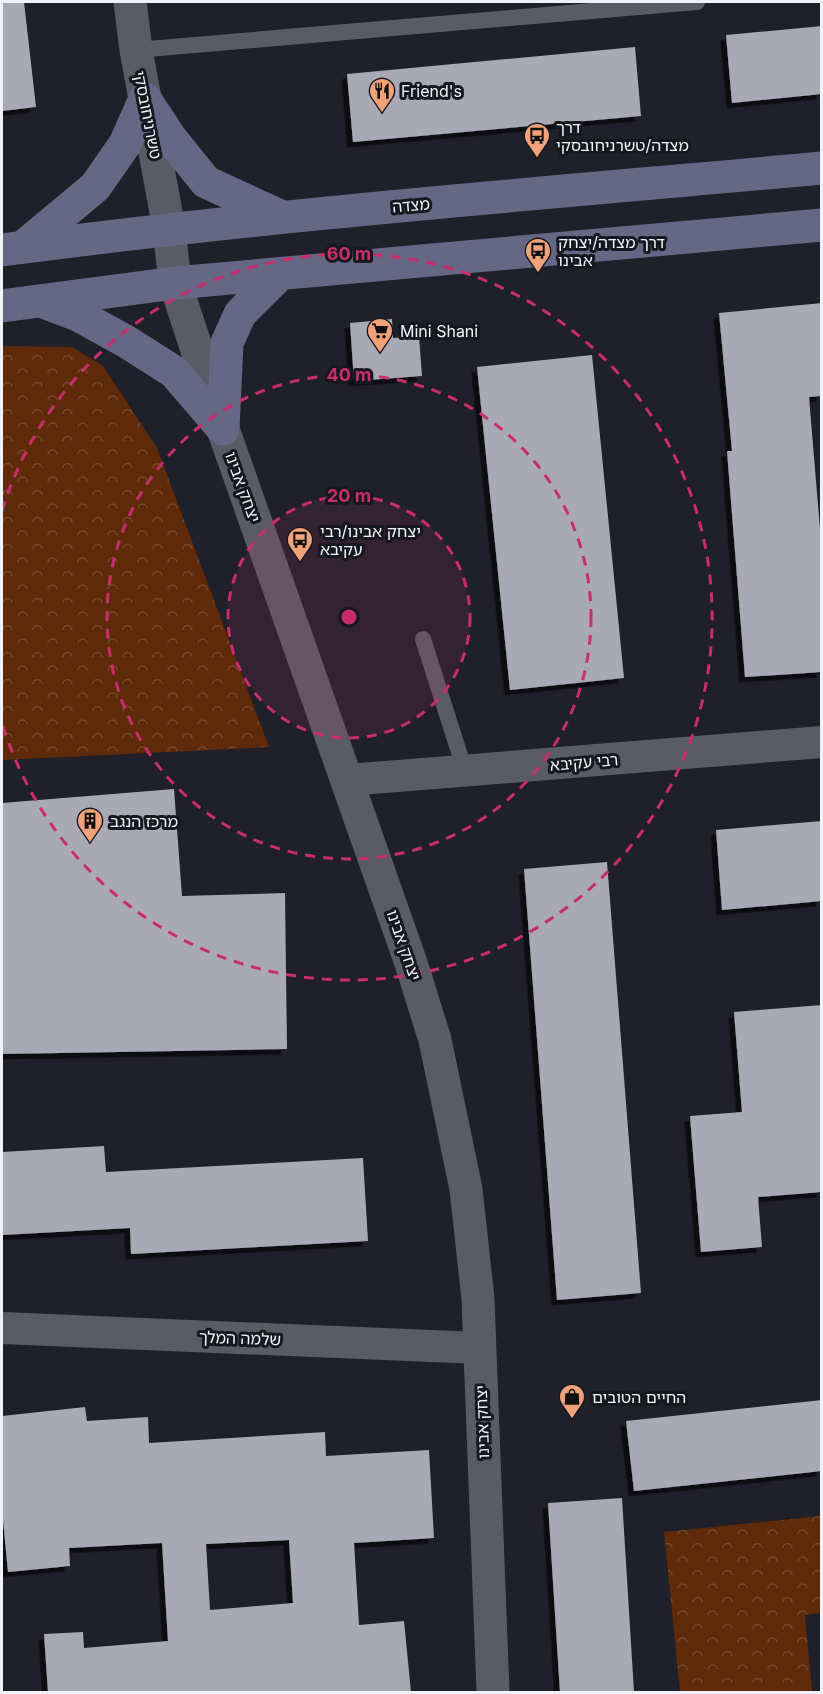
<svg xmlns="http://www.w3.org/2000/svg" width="823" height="1694" viewBox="0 0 823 1694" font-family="Inter,'Noto Sans Hebrew',sans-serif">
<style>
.park{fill:url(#park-crowns)}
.building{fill:#a8a9b5;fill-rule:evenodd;filter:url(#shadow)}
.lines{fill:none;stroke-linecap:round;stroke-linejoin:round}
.service{stroke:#5a5b66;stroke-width:16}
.minor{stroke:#5a5b66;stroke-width:32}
.tertiary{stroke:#5a5b66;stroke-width:33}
.secondary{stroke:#656785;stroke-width:33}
.ring{fill:none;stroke:#c72e6b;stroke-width:3;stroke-dasharray:10 8}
.labels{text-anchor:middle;stroke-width:6;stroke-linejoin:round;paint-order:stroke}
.poi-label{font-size:16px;fill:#f1f2f9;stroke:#16171f;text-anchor:start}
.street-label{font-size:16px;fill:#f1f2f9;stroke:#16171f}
.centre{fill:#c72e6b;stroke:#16171f;stroke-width:3}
.ring-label{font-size:18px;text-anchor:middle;font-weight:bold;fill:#c72e6b;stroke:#16171f;stroke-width:6;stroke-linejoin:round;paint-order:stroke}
</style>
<defs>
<pattern id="park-crowns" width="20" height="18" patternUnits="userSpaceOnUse" patternTransform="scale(1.5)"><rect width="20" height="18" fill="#5f2a09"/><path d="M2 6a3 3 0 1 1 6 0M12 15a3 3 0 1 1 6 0" fill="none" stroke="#76492e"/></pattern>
<filter id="shadow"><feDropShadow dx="-5.5" dy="5.5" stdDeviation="0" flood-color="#0009"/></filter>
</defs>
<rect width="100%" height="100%" fill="#1f2029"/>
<path class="park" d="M 2,346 L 72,347 L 103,366 L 157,448 L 269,747 L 2,760 Z
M 821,1516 L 821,1613 L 805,1615 L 812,1692 L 680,1692 L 664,1532 Z"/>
<path class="building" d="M 2,2 L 24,2 L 36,107 L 2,111 Z
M 822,26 L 822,94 L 732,103 L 726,35 Z
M 635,47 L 641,116 L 353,142 L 347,74 Z
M 822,303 L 822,396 L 809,397 L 822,553 L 822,672 L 745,677 L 727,451 L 732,451 L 719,313 Z
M 392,319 L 393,338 L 419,336 L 422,376 L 354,381 L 350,323 Z
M 592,355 L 624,678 L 510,690 L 477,367 Z
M 174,789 L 182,896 L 285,893 L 287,1049 L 2,1054 L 2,803 Z
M 822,821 L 822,901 L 722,910 L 716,830 Z
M 607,862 L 641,1293 L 557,1300 L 524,869 Z
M 822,1005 L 822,1192 L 758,1197 L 762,1247 L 701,1252 L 690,1116 L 742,1112 L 734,1012 Z
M 104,1146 L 106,1172 L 363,1158 L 368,1241 L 131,1254 L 130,1228 L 2,1235 L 2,1152 Z
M 822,1400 L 822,1471 L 634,1491 L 626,1421 Z
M 85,1407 L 87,1421 L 148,1417 L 149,1443 L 325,1432 L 326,1456 L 429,1450 L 434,1538 L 354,1543 L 359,1625 L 404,1621 L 411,1692 L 48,1692 L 44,1634 L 83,1632 L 84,1648 L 168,1641 L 162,1543 L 69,1548 L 70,1566 L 8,1572 L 2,1509 L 2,1416 ZM 289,1540 L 293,1603 L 210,1610 L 206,1544 Z
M 622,1498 L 634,1692 L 560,1692 L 548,1503 Z"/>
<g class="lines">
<path class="service" d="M 136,50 L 697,2
M 423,639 L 465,771"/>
<path class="minor" d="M 347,780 L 822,742
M 2,1328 L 479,1348"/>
<path class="tertiary" d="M 130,2 L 136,50 L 169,228 L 175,283 L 223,429 L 411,963 L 435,1040 L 466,1189 L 478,1299 L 493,1692"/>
<path class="secondary" d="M 145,99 L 172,140 L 206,182 L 280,216
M 23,247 L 95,187 L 125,144 L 145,99
M 2,250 C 274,214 548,193 822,168
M 41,301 L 78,315 L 127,342 L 174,372 L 223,429
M 2,306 L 175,283 L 822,225
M 223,429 L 227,343 L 240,314 L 280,274"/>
</g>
<circle cx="349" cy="617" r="121" fill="#c72e6b" fill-opacity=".12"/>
<g class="ring">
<circle cx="349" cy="617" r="121"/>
<circle cx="349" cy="617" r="242"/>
<path d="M2 511A363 363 0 1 1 2 723"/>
</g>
<defs>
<symbol id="restaurant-pin" viewBox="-11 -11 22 30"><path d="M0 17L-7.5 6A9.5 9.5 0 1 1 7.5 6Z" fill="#f0a27a" stroke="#16171f"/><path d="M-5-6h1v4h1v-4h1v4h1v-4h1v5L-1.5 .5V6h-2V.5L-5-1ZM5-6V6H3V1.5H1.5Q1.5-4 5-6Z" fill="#111"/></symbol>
<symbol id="bus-pin" viewBox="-11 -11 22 30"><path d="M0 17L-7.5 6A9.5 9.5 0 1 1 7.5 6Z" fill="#f0a27a" stroke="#16171f"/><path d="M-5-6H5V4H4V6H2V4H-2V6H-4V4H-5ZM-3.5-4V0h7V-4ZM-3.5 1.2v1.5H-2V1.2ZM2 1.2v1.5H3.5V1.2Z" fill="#111"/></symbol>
<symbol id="supermarket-pin" viewBox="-11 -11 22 30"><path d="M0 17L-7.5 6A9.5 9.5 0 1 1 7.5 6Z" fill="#f0a27a" stroke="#16171f"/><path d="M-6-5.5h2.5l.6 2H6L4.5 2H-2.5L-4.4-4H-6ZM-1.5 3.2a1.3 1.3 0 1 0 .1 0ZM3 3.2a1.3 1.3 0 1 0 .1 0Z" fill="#111"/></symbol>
<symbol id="building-pin" viewBox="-11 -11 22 30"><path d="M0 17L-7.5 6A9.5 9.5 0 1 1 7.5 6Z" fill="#f0a27a" stroke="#16171f"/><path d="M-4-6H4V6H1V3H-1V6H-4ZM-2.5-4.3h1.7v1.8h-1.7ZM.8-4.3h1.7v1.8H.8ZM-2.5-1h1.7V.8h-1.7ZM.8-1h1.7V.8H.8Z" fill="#111"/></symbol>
<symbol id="shop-pin" viewBox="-11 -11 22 30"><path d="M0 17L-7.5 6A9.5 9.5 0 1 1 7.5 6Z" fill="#f0a27a" stroke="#16171f"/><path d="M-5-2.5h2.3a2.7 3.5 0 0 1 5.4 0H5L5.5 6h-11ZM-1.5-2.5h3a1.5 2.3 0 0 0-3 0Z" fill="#111"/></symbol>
</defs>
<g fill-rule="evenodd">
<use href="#restaurant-pin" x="367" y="76" width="30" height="40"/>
<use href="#bus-pin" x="522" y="121" width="30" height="40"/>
<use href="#bus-pin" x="523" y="236" width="30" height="40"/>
<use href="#supermarket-pin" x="365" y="316" width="30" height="40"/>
<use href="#bus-pin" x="285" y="525" width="30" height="40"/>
<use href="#building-pin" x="75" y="806" width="30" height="40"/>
<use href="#shop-pin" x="557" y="1382" width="30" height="40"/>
</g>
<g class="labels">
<g class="poi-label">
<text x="401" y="97">Friend's</text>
<text x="556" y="133">דרך<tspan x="556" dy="18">מצדה/טשרניחובסקי</tspan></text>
<text x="558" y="248">דרך מצדה/יצחק<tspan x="558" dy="18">אבינו</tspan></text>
<text x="400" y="337">Mini Shani</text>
<text x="320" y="537">יצחק אבינו/רבי<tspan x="320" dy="18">עקיבא</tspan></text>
<text x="110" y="827">מרכז הנגב</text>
<text x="592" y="1403">החיים הטובים</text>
</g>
<g class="street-label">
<text transform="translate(148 115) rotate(79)" y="6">טשרניחובסקי</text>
<text transform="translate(411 205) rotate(-5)" y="6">מצדה</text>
<text transform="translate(243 487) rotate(70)" y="6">יצחק אבינו</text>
<text transform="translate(584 762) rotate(-5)" y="6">רבי עקיבא</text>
<text transform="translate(404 945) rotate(71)" y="6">יצחק אבינו</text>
<text transform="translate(240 1338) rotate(2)" y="6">שלמה המלך</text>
<text transform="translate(482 1422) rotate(-92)" y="6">יצחק אבינו</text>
</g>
</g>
<circle cx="349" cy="617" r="9" class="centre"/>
<g class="ring-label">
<text x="349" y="260">60 m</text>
<text x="349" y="381">40 m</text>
<text x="349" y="502">20 m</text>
</g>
<rect width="823" height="1694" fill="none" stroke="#f1f2f9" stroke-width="6"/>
</svg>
